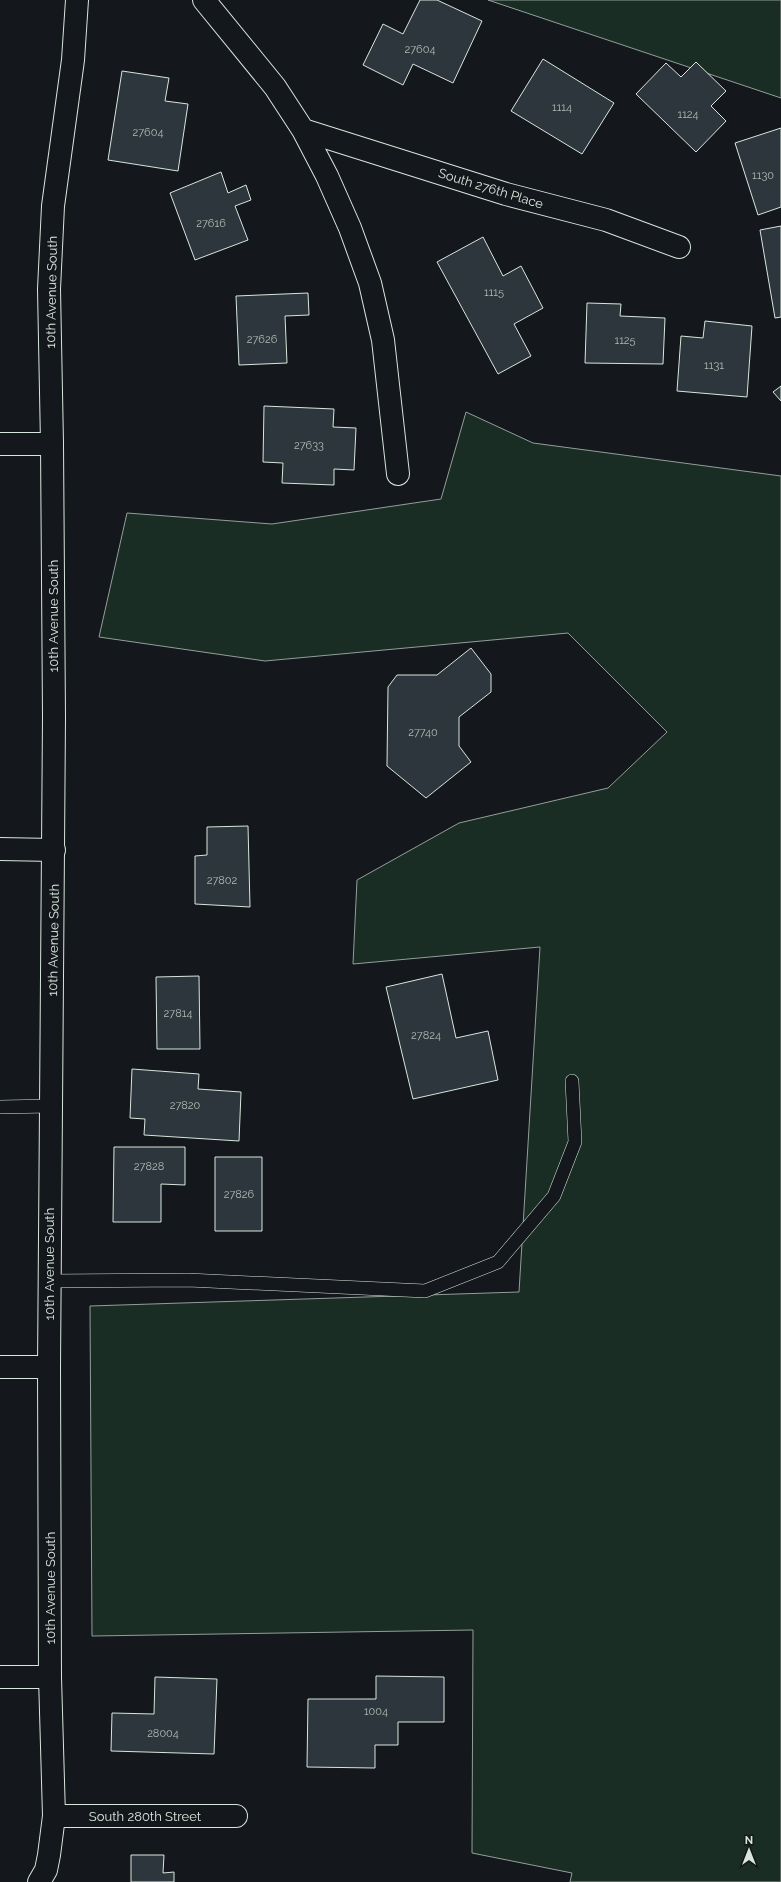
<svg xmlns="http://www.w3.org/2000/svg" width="781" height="1882" viewBox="0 0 781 1882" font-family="Raleway,sans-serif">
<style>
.green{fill:#1a2d24;stroke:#939e99}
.building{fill:#2c363c;stroke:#d8e6dc}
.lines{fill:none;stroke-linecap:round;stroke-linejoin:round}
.lane-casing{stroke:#d8e6dc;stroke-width:14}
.street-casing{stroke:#d8e6dc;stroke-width:24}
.secondary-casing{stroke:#d8e6dc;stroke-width:24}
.lane{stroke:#14181c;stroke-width:13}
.street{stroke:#14181c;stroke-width:22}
.secondary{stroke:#14181c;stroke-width:22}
.labels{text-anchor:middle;stroke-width:3;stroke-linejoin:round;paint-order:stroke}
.number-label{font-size:11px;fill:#adbab4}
.street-label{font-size:13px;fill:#d8e6dc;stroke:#14181c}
</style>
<rect width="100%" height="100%" fill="#14181c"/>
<path class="green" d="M 488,0 L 781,0 L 781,98 Z
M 466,412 L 533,443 L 781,476 L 781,1882 L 570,1882 L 572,1873 L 472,1853 L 473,1630 L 92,1636 L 90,1306 L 519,1292 L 540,947 L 353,964 L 357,880 L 459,823 L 608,788 L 667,732 L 568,633 L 265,661 L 99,637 L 127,513 L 272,524 L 441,499 Z"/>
<path class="building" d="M 420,0 L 437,0 L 482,21 L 453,83 L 413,64 L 403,85 L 363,65 L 383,24 L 403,34 Z
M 543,59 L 614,103 L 582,154 L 511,111 Z
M 696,62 L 726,91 L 711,106 L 726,121 L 696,152 L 636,94 L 666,63 L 681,77 Z
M 122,71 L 169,78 L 165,101 L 188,104 L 178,171 L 108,160 Z
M 781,128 L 781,207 L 758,215 L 735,143 Z
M 221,172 L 228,193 L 246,185 L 251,200 L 235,206 L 248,240 L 195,260 L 170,193 Z
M 781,226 L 781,317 L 775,318 L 760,230 Z
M 483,237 L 503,276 L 521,266 L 543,308 L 514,324 L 531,356 L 498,374 L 437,262 Z
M 308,293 L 309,315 L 285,316 L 287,363 L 239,365 L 236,296 Z
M 587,303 L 621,304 L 620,316 L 665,318 L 663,364 L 585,363 Z
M 705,321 L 752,326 L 747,397 L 677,391 L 681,336 L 703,338 Z
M 781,386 L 781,401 L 773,392 Z
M 264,406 L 334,409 L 333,427 L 356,428 L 354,470 L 334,469 L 334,485 L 282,483 L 283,463 L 263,462 Z
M 471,648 L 491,674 L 491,692 L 459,717 L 459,746 L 471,762 L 426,798 L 387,766 L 388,687 L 397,675 L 437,675 Z
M 248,826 L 250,907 L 195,904 L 195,856 L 207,855 L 207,827 Z
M 442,974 L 456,1038 L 488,1031 L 498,1080 L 413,1099 L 386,987 Z
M 199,976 L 200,1049 L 157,1049 L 156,977 Z
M 132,1069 L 199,1074 L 198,1089 L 241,1092 L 239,1141 L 144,1135 L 145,1119 L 130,1118 Z
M 114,1147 L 185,1147 L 185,1185 L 161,1184 L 161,1222 L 113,1222 Z
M 215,1157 L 262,1157 L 262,1231 L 215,1231 Z
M 376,1676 L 444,1677 L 444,1722 L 398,1722 L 398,1745 L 375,1745 L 375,1768 L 307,1767 L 308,1699 L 376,1699 Z
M 155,1677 L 217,1679 L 214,1754 L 111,1751 L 112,1713 L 154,1714 Z
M 131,1855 L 164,1855 L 163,1873 L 174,1872 L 174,1882 L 131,1882 Z"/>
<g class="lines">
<defs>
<path id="lane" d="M 0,1107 L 50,1106
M 49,1281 L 188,1280 L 425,1291 L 498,1262 L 554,1196 L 575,1142 L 572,1081"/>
<path id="street" d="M 204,0 L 275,87 L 303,130 L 327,176 L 350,228 L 370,283 L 383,340 L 398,474
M 303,130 L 506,194 L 606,220 L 679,247
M 0,444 L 52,444
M 0,849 L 54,850
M 0,1367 L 49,1367
M 0,1677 L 50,1677
M 54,1816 L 236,1816"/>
<path id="secondary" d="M 39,1882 L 46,1870 L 49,1855 L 54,1816 L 50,1677 L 49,1367 L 54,717 L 52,444 L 49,289 L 53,206 L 73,60 L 77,0"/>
</defs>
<use href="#lane" class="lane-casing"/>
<use href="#street" class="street-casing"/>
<use href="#secondary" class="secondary-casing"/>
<use href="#lane" class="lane"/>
<use href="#street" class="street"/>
<use href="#secondary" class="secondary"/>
</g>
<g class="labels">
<g class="number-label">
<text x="420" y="53">27604</text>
<text x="562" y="111">1114</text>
<text x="688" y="118">1124</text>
<text x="148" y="136">27604</text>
<text x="763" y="179">1130</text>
<text x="211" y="227">27616</text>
<text x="494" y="296">1115</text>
<text x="262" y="343">27626</text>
<text x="625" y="344">1125</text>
<text x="714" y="369">1131</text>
<text x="309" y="449">27633</text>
<text x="423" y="736">27740</text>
<text x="222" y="884">27802</text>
<text x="178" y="1017">27814</text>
<text x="426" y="1039">27824</text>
<text x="185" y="1109">27820</text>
<text x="149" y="1170">27828</text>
<text x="239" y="1198">27826</text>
<text x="376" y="1715">1004</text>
<text x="163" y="1737">28004</text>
</g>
<g class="street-label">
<text transform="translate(491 188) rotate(17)" y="5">South 276th Place</text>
<text transform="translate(51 292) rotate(-89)" y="5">10th Avenue South</text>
<text transform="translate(53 616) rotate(-90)" y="5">10th Avenue South</text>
<text transform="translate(53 940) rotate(-89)" y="5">10th Avenue South</text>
<text transform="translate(49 1264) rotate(-90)" y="5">10th Avenue South</text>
<text transform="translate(50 1588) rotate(-90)" y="5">10th Avenue South</text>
<text x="145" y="1821">South 280th Street</text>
</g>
</g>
<g transform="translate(749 1850)" stroke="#14181c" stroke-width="3" paint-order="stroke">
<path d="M0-3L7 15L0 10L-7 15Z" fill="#d8e6dc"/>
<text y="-6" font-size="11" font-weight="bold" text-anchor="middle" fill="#d8e6dc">N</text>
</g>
</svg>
